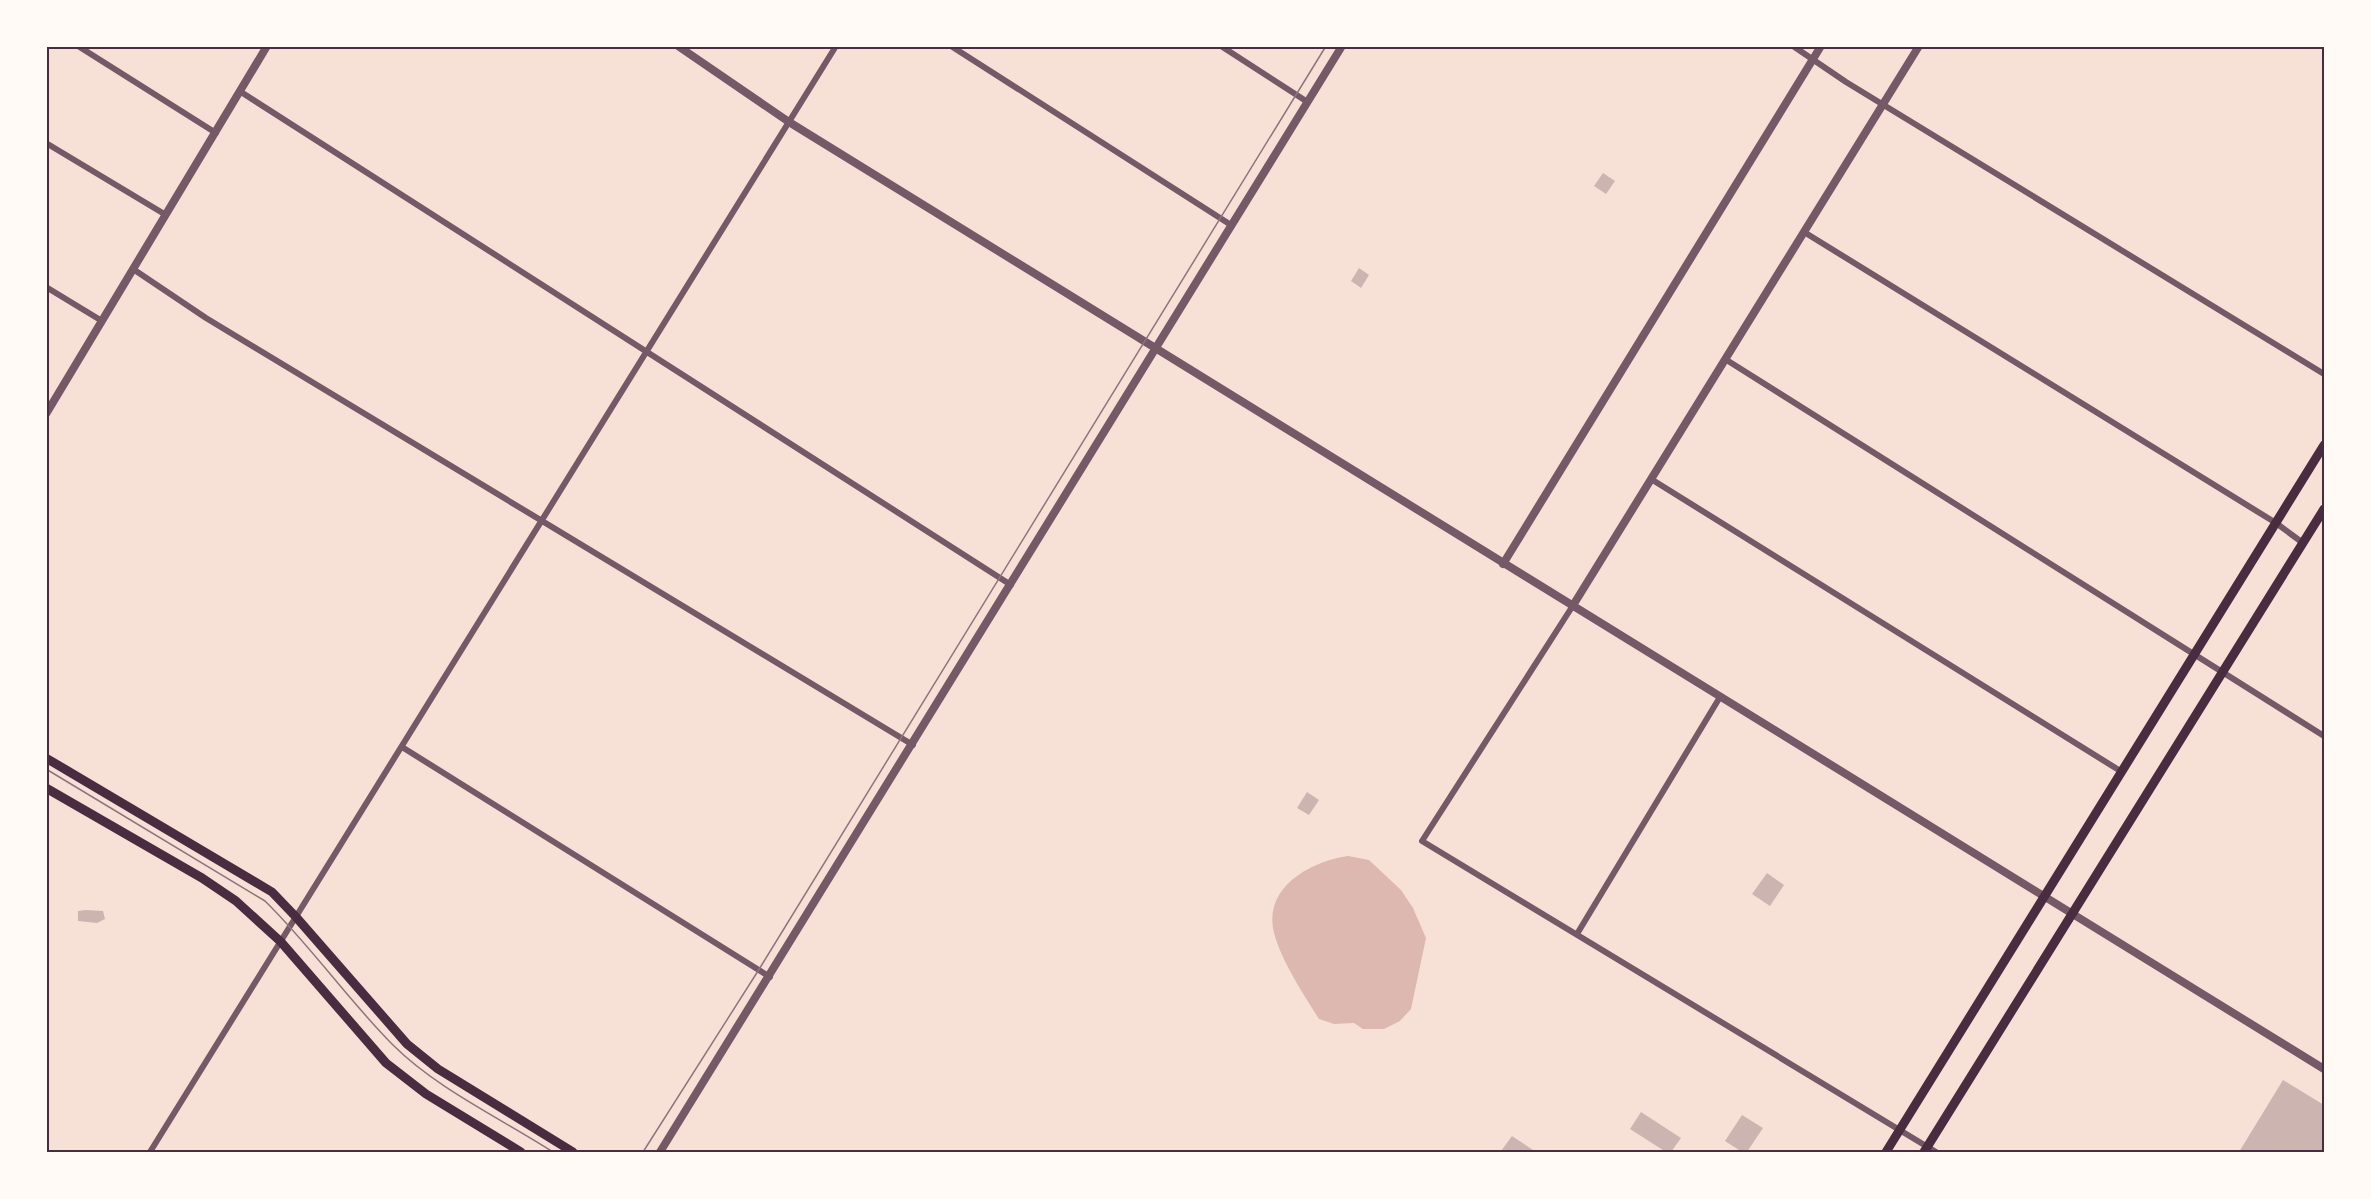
<svg xmlns="http://www.w3.org/2000/svg" width="2371" height="1199" viewBox="0 0 2371 1199" font-family="'Exo 2',sans-serif">
<style>
.water{fill:#dcb8b0}
.building{fill:#ccb4b1}
.lines{fill:none;stroke-linecap:round;stroke-linejoin:round}
.minor{stroke:#755966;stroke-width:6}
.tertiary{stroke:#755966;stroke-width:8}
.secondary{stroke:#4a2c40;stroke-width:9}
.tram{stroke:#8f747c;stroke-width:1.5}
.neatline{fill:none;stroke:#4a2c40;stroke-width:2}
</style>
<rect width="100%" height="100%" fill="#f7e1d7"/>
<path class="water" d="M 1348,856 L 1369,860 L 1401,890 L 1413,908 L 1426,938 L 1411,1009 L 1400,1021 L 1384,1029 L 1363,1029 L 1354,1023 L 1334,1024 L 1319,1019 C 1304,995 1278,956 1273,928 C 1266,885 1313,861 1348,856 Z"/>
<path class="building" d="M 1603,173 L 1615,181 L 1606,194 L 1594,186 Z
M 1359,268 L 1369,275 L 1361,288 L 1351,281 Z
M 1307,792 L 1319,800 L 1309,815 L 1297,808 Z
M 1767,873 L 1784,885 L 1770,906 L 1752,894 Z
M 86,910 L 103,911 L 105,919 L 97,923 L 78,921 L 78,911 Z
M 2283,1080 L 2324,1105 L 2324,1152 L 2239,1152 Z
M 1641,1112 L 1681,1138 L 1671,1152 L 1666,1152 L 1630,1129 Z
M 1742,1115 L 1763,1128 L 1747,1152 L 1742,1152 L 1725,1141 Z
M 1512,1136 L 1536,1152 L 1504,1152 L 1501,1151 Z"/>
<g class="lines">
<path class="minor" d="M 78,46 L 216,133
M 951,46 L 1231,225
M 1221,46 L 1306,101
M 1793,46 L 1846,82 L 2324,374
M 241,92 L 1011,585
M 46,143 L 166,215
M 1804,232 L 2276,523 L 2303,543
M 133,269 L 206,318 L 913,745
M 46,287 L 102,321
M 1725,359 L 2324,736
M 1651,479 L 2122,772
M 1572,607 L 1422,841 L 1936,1152
M 402,747 L 770,977
M 1577,934 L 1720,697
M 150,1152 L 836,46"/>
<path class="tertiary" d="M 678,46 L 789,122 L 2324,1069
M 46,414 L 267,46
M 1503,564 L 1821,46
M 1572,607 L 1919,46
M 660,1152 L 1342,46"/>
<path class="secondary" d="M 46,758 L 272,892 L 296,917 L 407,1044 L 438,1069 L 573,1152
M 46,788 L 202,878 L 236,901 L 281,942 L 386,1063 L 426,1094 L 521,1152
M 1886,1152 L 2324,445
M 1924,1152 L 2324,509"/>
<path class="tram" d="M 46,769 L 265,901 C 311,946 348,1000 393,1045 C 437,1089 502,1119 553,1152
M 643,1152 L 758,971 L 1326,46"/>
</g>
<rect width="2371" height="1199" fill="none" stroke="#fffaf5" stroke-width="96"/>
<rect x="48" y="48" width="2275" height="1103" class="neatline"/>
</svg>
